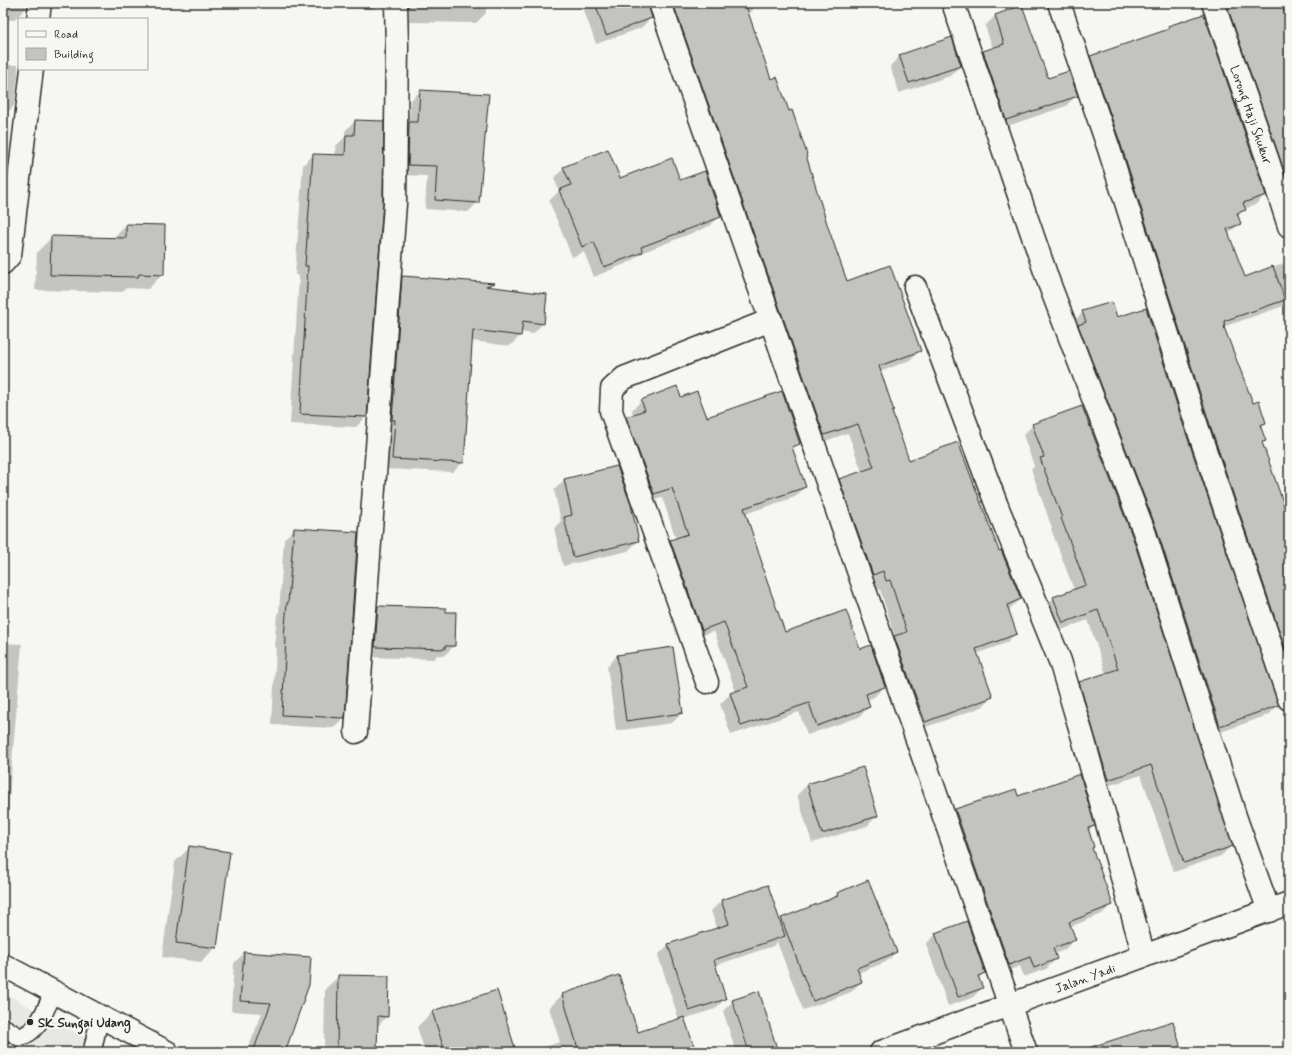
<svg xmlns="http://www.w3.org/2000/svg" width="1292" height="1055" viewBox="0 0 1292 1055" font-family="Mynerve,sans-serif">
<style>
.built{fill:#e7e7e3}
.shadow{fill:#0003}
.building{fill:#c3c3c0;stroke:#2b2b2b}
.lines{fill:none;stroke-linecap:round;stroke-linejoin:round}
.service-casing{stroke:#2b2b2b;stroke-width:20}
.minor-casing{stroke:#2b2b2b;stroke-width:25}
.tertiary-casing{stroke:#2b2b2b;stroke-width:25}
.service{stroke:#f6f6f2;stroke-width:17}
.minor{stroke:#f6f6f2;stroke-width:22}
.tertiary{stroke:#f6f6f2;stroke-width:22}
.poi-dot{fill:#2b2b2b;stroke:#f6f6f2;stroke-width:1.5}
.labels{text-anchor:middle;stroke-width:4;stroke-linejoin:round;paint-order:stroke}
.street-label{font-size:13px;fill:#2b2b2b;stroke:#f6f6f2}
.poi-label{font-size:13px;font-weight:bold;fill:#2b2b2b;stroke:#f6f6f2;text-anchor:start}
</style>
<rect width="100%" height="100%" fill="#f6f6f2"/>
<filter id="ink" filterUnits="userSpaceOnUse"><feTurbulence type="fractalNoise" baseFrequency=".025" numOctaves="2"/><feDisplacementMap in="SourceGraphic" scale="8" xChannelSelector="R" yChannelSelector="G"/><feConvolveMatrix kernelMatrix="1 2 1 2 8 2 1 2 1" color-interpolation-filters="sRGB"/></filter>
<g filter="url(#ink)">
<path class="built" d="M 3,992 L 110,1052 L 3,1052 Z"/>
<path class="shadow" d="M 3,3 L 27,3 L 26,8 L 14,20 L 3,19 Z
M 320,3 L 379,3 L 373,9 L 320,7 Z
M 393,3 L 486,3 L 486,13 L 476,23 L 409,22 L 409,10 L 398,9 Z
M 581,3 L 647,3 L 651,18 L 641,28 L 596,44 Z
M 657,3 L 750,3 L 753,10 L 748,15 L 771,80 L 805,155 L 827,227 L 846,282 L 920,350 L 910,360 L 880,372 L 908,461 L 998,552 L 1020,599 L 1010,609 L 1008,610 L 1016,633 L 1006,643 L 976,654 L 992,697 L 982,707 L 915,731 L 885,647 L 895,637 L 880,589 L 876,591 L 873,580 L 863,584 L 830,490 L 840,480 L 862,472 L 848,433 L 814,445 Z
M 1210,3 L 1289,3 L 1289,226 Z
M 995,16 L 1047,80 L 1076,96 L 1066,106 L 996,130 L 973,62 L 983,52 L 993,49 L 985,26 Z
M 1169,27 L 1265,195 L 1255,205 L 1244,209 L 1244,210 L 1237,217 L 1240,223 L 1228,234 L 1244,278 L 1289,262 L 1289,304 L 1223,327 L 1252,404 L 1265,423 L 1260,428 L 1264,440 L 1261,443 L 1289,522 L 1289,699 L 1081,67 L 1091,57 L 1164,32 Z
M 900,56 L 960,66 L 950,76 L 899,93 L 890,66 Z
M 3,65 L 18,65 L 18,75 L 14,106 L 3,117 Z
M 420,91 L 478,202 L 468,212 L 425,209 L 427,176 L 398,175 L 399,133 L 409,123 L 410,101 Z
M 355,121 L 382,203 L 366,417 L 356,427 L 290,424 L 299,276 L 295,275 L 303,165 L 313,155 L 335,156 L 336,146 L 345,137 L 345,131 Z
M 564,168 L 619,179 L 680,181 L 720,216 L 710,226 L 641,253 L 632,261 L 594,277 L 584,252 L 572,257 L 549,201 L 559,191 L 554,178 Z
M 127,225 L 163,274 L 148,289 L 126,288 L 122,292 L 35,290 L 37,252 L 52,237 L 113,238 Z
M 403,277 L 492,284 L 488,288 L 543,323 L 533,334 L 520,332 L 520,336 L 510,346 L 472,341 L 463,462 L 453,472 L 383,469 L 392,287 Z
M 1083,312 L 1117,319 L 1185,433 L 1278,705 L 1268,715 L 1210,736 L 1073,322 Z
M 681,398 L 706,419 L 799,443 L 792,450 L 805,487 L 795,497 L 745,514 L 761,568 L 784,633 L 859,650 L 884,687 L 874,697 L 867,700 L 869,707 L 859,717 L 807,735 L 799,712 L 731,735 L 720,704 L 730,694 L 736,692 L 714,631 L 692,639 L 661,551 L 671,541 L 676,539 L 662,497 L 644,504 L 617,428 L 627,418 L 633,416 L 632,410 L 642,400 Z
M 1033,425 L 1231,846 L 1221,856 L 1174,872 L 1141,775 L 1098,789 L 1070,693 L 1080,683 L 1106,674 L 1088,620 L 1053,633 L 1044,608 L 1054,598 L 1074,590 L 1051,529 L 1052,528 L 1031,469 L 1034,466 L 1023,435 Z
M 617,468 L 638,541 L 628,551 L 563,566 L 554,528 L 561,521 L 554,490 L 564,480 Z
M 294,529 L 344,717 L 333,728 L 272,725 L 276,647 L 274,647 L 277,614 L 279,612 L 284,539 Z
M 378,607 L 454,646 L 444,656 L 437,655 L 434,659 L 365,657 L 368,617 Z
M 3,643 L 22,644 L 3,869 Z
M 617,656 L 682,713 L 672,723 L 616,731 L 607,666 Z
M 863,768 L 877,816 L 867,826 L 812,843 L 797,795 L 807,785 Z
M 1015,791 L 1017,798 L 1094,826 L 1088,831 L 1091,849 L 1112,904 L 1102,914 L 1070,927 L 1074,940 L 1064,950 L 1054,954 L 1056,959 L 1046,969 L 1024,977 L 1020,966 L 999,974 L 945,820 L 955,810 Z
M 190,847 L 216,947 L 201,962 L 162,957 L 175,862 Z
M 867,882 L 896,952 L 886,962 L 858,973 L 861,982 L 851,992 L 803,1010 L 777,942 L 773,946 L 714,966 L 725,999 L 715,1009 L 684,1019 L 695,1052 L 537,1052 L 541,1048 L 560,1042 L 549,1008 L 562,995 L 619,977 L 638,1033 L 679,1020 L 658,955 L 668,945 L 717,929 L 711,911 L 721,901 L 779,921 L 782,918 L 831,899 L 837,894 Z
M 936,934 L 984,973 L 978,979 L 982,988 L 972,998 L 948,1006 L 926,944 Z
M 244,953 L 308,985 L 284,1052 L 247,1052 L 262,1013 L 231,1011 L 234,963 Z
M 339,976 L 387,1016 L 377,1027 L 376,1052 L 324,1052 L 325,989 Z
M 496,991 L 514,1048 L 510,1052 L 425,1052 L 417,1027 L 432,1012 Z
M 733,1001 L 777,1052 L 750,1052 L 735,1006 L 733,1006 L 748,1052 L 736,1052 L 723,1011 Z"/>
<path class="building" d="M 595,3 L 648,3 L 652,18 L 606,35 Z
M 673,3 L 745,3 L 771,79 L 777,77 L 789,111 L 792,110 L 807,154 L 806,155 L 828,227 L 847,281 L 890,265 L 921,351 L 879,366 L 894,411 L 892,412 L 909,460 L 958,442 L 999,551 L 1001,550 L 1021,599 L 1007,605 L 1017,634 L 976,649 L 993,697 L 925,722 L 894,636 L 907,632 L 890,580 L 886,581 L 883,571 L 873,575 L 839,479 L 874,467 L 858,424 L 824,435 Z
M 1226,3 L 1281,3 L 1289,26 L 1289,185 Z
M 1022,5 L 1048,78 L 1069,71 L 1078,96 L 1006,120 L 983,51 L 1004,44 L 995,15 Z
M 1204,14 L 1266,195 L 1243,203 L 1246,210 L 1237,213 L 1241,224 L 1227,229 L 1245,277 L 1273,266 L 1285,300 L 1224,321 L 1225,326 L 1224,327 L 1253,403 L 1259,401 L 1266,423 L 1260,425 L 1266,441 L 1262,442 L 1289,519 L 1289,660 L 1210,425 L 1121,145 L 1090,56 L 1169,29 L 1168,26 Z
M 952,37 L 961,66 L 909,83 L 899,55 Z
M 420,90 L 489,94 L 479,203 L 435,200 L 437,166 L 408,165 L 409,122 L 418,122 Z
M 355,120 L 384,121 L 383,203 L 367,417 L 300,414 L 308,266 L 305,266 L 313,154 L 345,155 L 346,135 L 354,135 Z
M 608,149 L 620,178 L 672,158 L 680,180 L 705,171 L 721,217 L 641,247 L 643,252 L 604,267 L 594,242 L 582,247 L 559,190 L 571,185 L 563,167 Z
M 126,224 L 165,225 L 164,275 L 139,274 L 138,277 L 50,275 L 51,236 L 126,238 Z
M 402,276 L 495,283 L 486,286 L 547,294 L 544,324 L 523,321 L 521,336 L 473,330 L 464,463 L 392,459 L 395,420 L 392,420 Z
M 1112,302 L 1117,317 L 1146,308 L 1186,433 L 1279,705 L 1220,726 L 1157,530 L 1078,325 L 1086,322 L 1082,311 Z
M 677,386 L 681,397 L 697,391 L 707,417 L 782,391 L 800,444 L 792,447 L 806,487 L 744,508 L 763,566 L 762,567 L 785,632 L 846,610 L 860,649 L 871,645 L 885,687 L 866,694 L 870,707 L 817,726 L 809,703 L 741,726 L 730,693 L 748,687 L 724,622 L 702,630 L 670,540 L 688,534 L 672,488 L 654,494 L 626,417 L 645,410 L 641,400 Z
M 1082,406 L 1133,538 L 1233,846 L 1184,863 L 1151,765 L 1108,780 L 1079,682 L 1118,669 L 1098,610 L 1063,623 L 1053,597 L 1086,585 L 1061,518 L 1062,518 L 1040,458 L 1044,457 L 1032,424 Z
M 617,466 L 631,505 L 639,541 L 573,557 L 564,517 L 572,515 L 564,479 Z
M 294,528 L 358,532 L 345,718 L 282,715 L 286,637 L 284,637 L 287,603 L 288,603 Z
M 378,606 L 446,608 L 446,612 L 456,612 L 455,646 L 445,646 L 445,649 L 375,647 Z
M 673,647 L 683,713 L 626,721 L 617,655 Z
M 863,767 L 878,816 L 822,834 L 807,784 Z
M 1080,774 L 1095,826 L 1088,828 L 1094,847 L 1092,848 L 1113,905 L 1069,922 L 1076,940 L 1053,948 L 1057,959 L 1034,968 L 1030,957 L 1009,965 L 955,809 L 1016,789 L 1018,796 Z
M 189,846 L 230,852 L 217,948 L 176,943 Z
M 868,880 L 897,952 L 857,968 L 862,982 L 813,1001 L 781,918 L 838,896 L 837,893 Z
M 768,885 L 785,936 L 714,960 L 726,999 L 689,1011 L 668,944 L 729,924 L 721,900 Z
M 967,921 L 985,973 L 978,976 L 983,988 L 958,997 L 935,933 Z
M 244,952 L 311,957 L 309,985 L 285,1052 L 253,1052 L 271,1003 L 240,1001 Z
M 338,975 L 389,976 L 388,1017 L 378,1016 L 377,1050 L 368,1050 L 368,1052 L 337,1052 Z
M 619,975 L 638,1032 L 684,1017 L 696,1052 L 579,1052 L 562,994 Z
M 497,990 L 515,1048 L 503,1052 L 445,1052 L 432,1011 Z
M 759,991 L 778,1052 L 749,1052 L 732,1000 Z
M 1173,1021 L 1182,1052 L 1092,1052 L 1091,1047 Z"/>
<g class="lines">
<defs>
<path id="service" d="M 3,1027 L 19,1037 C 39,1033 45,1008 54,992
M 92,1052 L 100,1016"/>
<g id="minor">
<path d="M 660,3 L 1026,1052"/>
<path d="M 953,3 L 1049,283 L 1145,534 L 1236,819 L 1269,911"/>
<path d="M 1059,3 L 1109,149 L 1198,429 L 1289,699"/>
<path id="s1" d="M 1213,3 L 1267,158 L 1289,226"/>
<path d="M 38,19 L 40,3"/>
<path d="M 3,263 L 10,255 L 32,69"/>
<path d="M 915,287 L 997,506 L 1060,661 L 1083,738 L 1144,956"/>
<path d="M 707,682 L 611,411 L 612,389 L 624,378 L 771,320"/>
<path d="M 356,732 L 395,204 L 397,47 L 396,3"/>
</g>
<g id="tertiary">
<path d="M 3,965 L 167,1052"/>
<path id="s2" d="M 881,1052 L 1289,903"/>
</g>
</defs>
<use href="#service" class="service-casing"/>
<use href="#minor" class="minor-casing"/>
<use href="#tertiary" class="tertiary-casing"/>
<use href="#service" class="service"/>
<use href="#minor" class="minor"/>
<use href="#tertiary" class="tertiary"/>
</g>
</g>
<circle class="poi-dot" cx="30" cy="1022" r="4"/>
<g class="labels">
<g class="street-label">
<text dy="5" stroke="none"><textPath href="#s1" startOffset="118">Lorong Haji Shukur</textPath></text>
<text dy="5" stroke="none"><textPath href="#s2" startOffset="217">Jalan Yadi</textPath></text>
</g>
<g class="poi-label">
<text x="38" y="1027">SK Sungai Udang</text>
</g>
</g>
<rect width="1292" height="1055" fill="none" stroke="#f6f6f2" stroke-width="16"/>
<rect x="8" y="8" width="1276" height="1039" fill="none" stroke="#2b2b2b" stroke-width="1.5" filter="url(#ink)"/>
<rect x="18" y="18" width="130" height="52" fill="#f6f6f2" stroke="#a5a5a2"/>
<rect x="26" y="31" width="20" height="6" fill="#f6f6f2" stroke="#a5a5a2"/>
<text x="54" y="38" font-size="12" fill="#2b2b2b">Road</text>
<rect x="26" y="48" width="20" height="12" fill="#c3c3c0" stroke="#a5a5a2"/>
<text x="54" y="58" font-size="12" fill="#2b2b2b">Building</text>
</svg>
